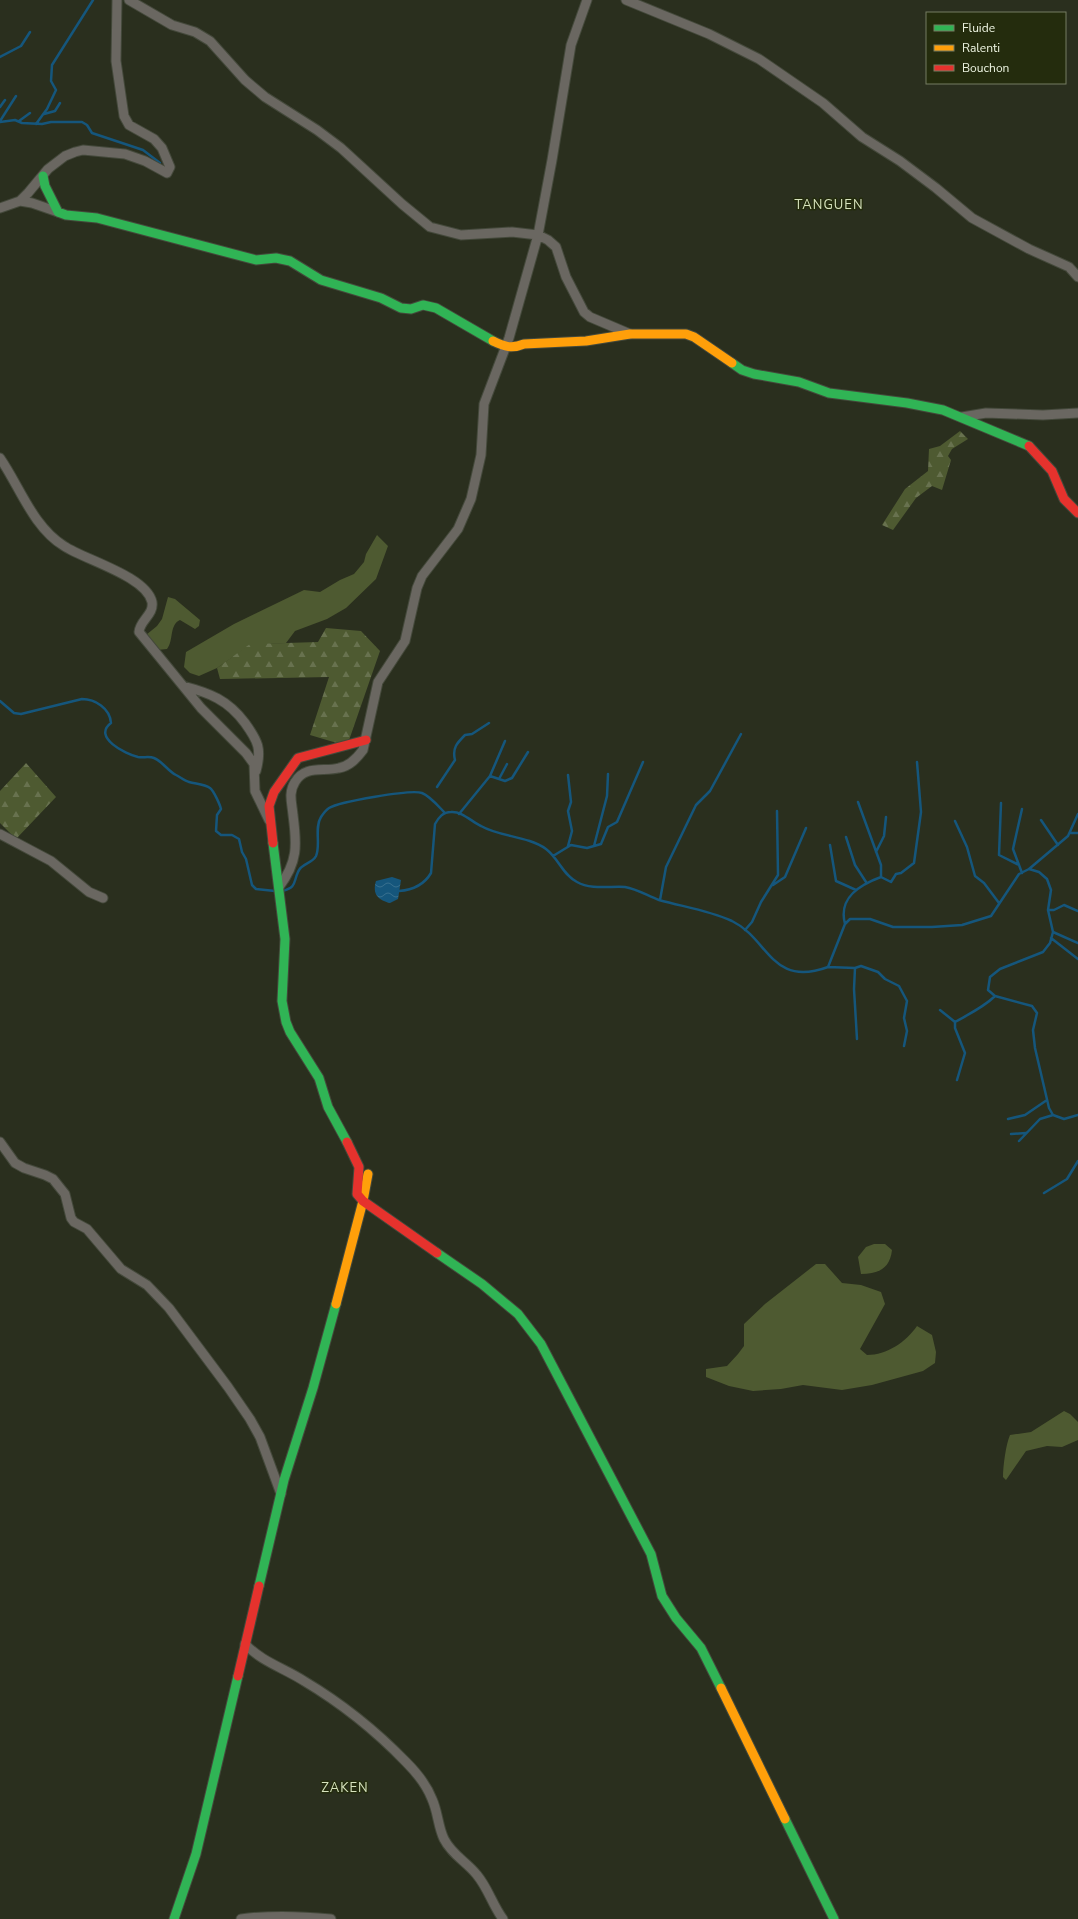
<svg xmlns="http://www.w3.org/2000/svg" width="1078" height="1919" viewBox="0 0 1078 1919" font-family="'Nunito Sans',sans-serif">
<style>
.grass{fill:#4e5a31}
.forest{fill:url(#forest-firs)}
.water{fill:url(#water-waves)}
.lines{fill:none;stroke-linecap:round;stroke-linejoin:round}
.stream{stroke:#15567c;stroke-width:2.5}
.street-casing{stroke:#44493b;stroke-width:11}
.fast-casing{stroke:#44493b;stroke-width:11}
.slow-casing{stroke:#44493b;stroke-width:11}
.jam-casing{stroke:#44493b;stroke-width:11}
.street{stroke:#6a6761;stroke-width:9}
.fast{stroke:#30b455;stroke-width:9}
.slow{stroke:#ff9f0a;stroke-width:9}
.jam{stroke:#e5322d;stroke-width:9}
.labels{text-anchor:middle;stroke-width:3;stroke-linejoin:round;paint-order:stroke}
.quarter-label{font-size:13px;letter-spacing:1px;fill:#d8e4bf;stroke:#242c0d}
</style>
<defs>
<pattern id="forest-firs" width="22" height="20" patternUnits="userSpaceOnUse"><rect width="22" height="20" fill="#4e5a31"/><path d="M5 1l3.5 6h-7zM16 11l3.5 6h-7z" fill="#68724f"/></pattern>
<pattern id="water-waves" width="16" height="10" patternUnits="userSpaceOnUse"><rect width="16" height="10" fill="#15567c"/><path d="M0 5q4-4 8 0t8 0" fill="none" stroke="#376f8e"/></pattern>
</defs>
<rect width="100%" height="100%" fill="#2a2f1e"/>
<path class="grass" d="M 377,535 L 388,546 L 376,579 L 346,608 L 327,619 L 295,631 L 286,643 L 250,645 L 217,668 L 199,676 L 190,673 L 184,667 L 186,652 L 234,624 L 304,590 L 320,592 L 340,580 L 354,574 L 364,562 L 366,554 Z
M 168,597 L 175,599 L 200,620 L 199,626 L 195,629 L 180,620 C 169,625 174,640 167,649 L 157,650 L 146,635 L 157,626 L 162,619 Z
M 874,1244 L 885,1244 L 892,1250 C 890,1269 878,1274 861,1274 L 858,1257 L 866,1247 Z
M 816,1264 L 825,1264 L 842,1283 L 861,1285 L 881,1292 L 885,1304 L 860,1349 L 867,1355 C 887,1355 906,1342 917,1326 L 932,1335 L 936,1352 L 935,1363 L 923,1371 L 872,1385 L 842,1390 L 803,1385 L 781,1389 L 753,1391 L 729,1386 L 706,1377 L 706,1369 L 727,1366 L 738,1354 L 744,1346 L 744,1324 L 765,1304 Z
M 1064,1411 L 1070,1414 L 1078,1422 L 1078,1440 L 1062,1447 L 1047,1446 L 1026,1451 L 1006,1480 L 1003,1477 C 1003,1466 1006,1444 1010,1435 L 1031,1432 Z"/>
<path class="forest" d="M 960,431 L 968,439 L 952,449 L 948,456 L 951,460 L 942,490 L 932,486 L 916,498 L 893,530 L 882,525 L 905,489 L 928,471 L 929,449 L 940,446 Z
M 326,628 L 361,631 L 380,651 L 347,746 L 310,735 L 329,677 L 220,679 L 217,668 L 250,644 L 318,642 Z
M 26,763 L 56,797 L 16,839 L 0,823 L 0,791 Z"/>
<path class="water" d="M 392,877 L 401,880 L 398,899 L 390,903 C 378,900 372,894 376,881 Z"/>
<g class="lines">
<path class="stream" d="M 0,57 L 21,46 L 30,32
M 0,107 L 5,100
M 44,114 L 55,111 L 60,103
M 0,121 L 16,96
M 19,121 L 30,113
M 0,122 L 15,120 L 22,123 L 42,124 L 51,122 L 82,122 L 87,125 L 92,133 L 143,150 L 160,163
M 36,124 L 47,109 L 56,90 L 51,81 L 52,65 L 93,0
M 0,701 L 14,713 L 21,714 L 82,699 C 95,699 110,708 111,723 C 92,737 125,754 138,757 C 143,758 149,756 154,758 C 162,761 168,771 176,775 C 180,777 185,781 189,782 C 196,784 204,784 210,788 C 214,791 220,805 221,809 L 217,815 L 216,831 L 221,835 L 232,835 L 239,839 L 242,852 L 246,859 L 252,885 L 256,889 L 275,891
M 490,776 L 505,741
M 499,779 L 507,764
M 437,787 L 455,760 C 452,748 457,743 465,735 L 472,734 L 489,723
M 1001,803 L 999,855 L 1019,865
M 459,814 L 490,776 L 505,781 L 512,778 L 528,752
M 1041,820 L 1058,845
M 955,821 L 967,847 L 975,876 L 984,883 L 999,903
M 1070,833 L 1078,833
M 846,837 L 855,865 L 866,882
M 830,845 L 836,881 L 856,890
M 568,846 L 572,831 L 568,811 L 571,802 L 568,775
M 594,846 L 607,796 L 608,774
M 876,852 L 884,836 L 886,817
M 553,856 L 571,845 L 587,848 L 601,844 L 608,827 L 617,822 L 643,762
M 1029,869 L 1068,836 L 1078,814
M 1022,873 L 1013,849 L 1022,809
M 881,877 L 891,882 L 896,874 L 901,873 L 914,863 L 921,812 L 917,762
M 773,885 L 785,877 L 806,828
M 282,891 C 297,887 293,883 298,872 C 301,863 312,864 316,856 C 321,845 314,828 321,817 C 323,814 326,810 329,808 C 339,802 411,789 422,793 C 430,796 439,807 445,813
M 399,891 C 412,890 424,885 431,873 L 435,824 C 439,817 443,812 451,812 C 462,811 472,822 481,826 C 500,837 528,836 546,849 C 559,859 563,875 577,882 C 591,890 610,886 625,887 C 637,889 648,896 659,900 C 684,907 708,910 732,921 C 769,939 771,988 828,967 L 845,924 L 850,919 L 870,919 L 893,927 L 932,927 L 962,925 L 991,916 L 1019,874 L 1029,869 L 1039,872 L 1047,879 L 1051,890 L 1048,910 L 1053,932 L 1050,943 L 1043,952 L 1000,969 L 990,977 L 988,990 L 995,996 L 1032,1006 L 1037,1013 L 1033,1030 L 1035,1048 L 1049,1108 L 1053,1115 L 1064,1119 L 1078,1115
M 660,900 L 666,867 L 696,805 L 710,791 L 741,734
M 1048,910 L 1054,910 L 1064,905 L 1078,911
M 845,924 C 838,898 859,885 881,877 L 881,865 L 858,802
M 745,930 L 752,922 L 761,902 L 778,875 L 777,811
M 1053,932 L 1078,943
M 1051,938 L 1078,959
M 828,967 L 855,968 L 854,989 L 857,1039
M 855,968 L 861,966 L 878,972 L 885,979 L 899,986 L 907,1001 L 904,1018 L 907,1031 L 904,1046
M 940,1010 L 955,1022
M 957,1080 L 965,1053 L 955,1028 L 955,1022 C 969,1014 984,1007 995,996
M 1008,1119 L 1025,1115 L 1047,1100
M 1011,1134 L 1026,1133
M 1019,1141 L 1040,1119 L 1053,1115
M 1044,1193 L 1067,1179 L 1078,1161"/>
<defs>
<path id="street" d="M 129,0 L 172,25 L 195,32 L 210,41 L 245,80 L 265,97 L 317,130 L 341,148 L 402,204 L 430,227 L 461,235 L 512,232 L 538,235 L 548,240 L 556,247 L 566,277 L 584,312 L 590,317 L 630,334
M 626,0 L 709,34 L 759,59 L 823,103 L 862,137 L 900,161 L 936,188 L 972,218 L 1029,249 L 1069,267 L 1078,277
M 20,201 L 32,203 L 58,212
M 0,208 L 20,201 L 28,193 L 48,169 L 65,156 L 75,152 L 83,150 L 125,154 L 145,161 L 167,173 L 170,167 L 162,148 L 154,139 L 129,125 L 124,116 L 116,61 L 117,0
M 962,417 L 986,413 L 1043,415 L 1078,413
M 0,458 C 20,487 33,527 64,546 C 85,560 146,576 152,602 C 154,615 140,620 139,632 L 201,708 L 246,753 L 254,764 L 255,791 L 269,820
M 183,686 C 210,693 228,700 245,723 C 258,741 262,749 256,771
M 0,834 L 51,861 L 89,892 L 103,898
M 279,887 C 298,862 297,845 293,815 C 292,803 288,793 295,782 C 305,765 323,772 339,768 C 350,766 357,758 363,750 L 378,682 L 405,641 L 417,588 L 422,576 L 458,529 L 471,499 L 481,455 L 484,404 L 509,338 L 538,235 L 552,160 L 571,45 L 587,0
M 0,1142 L 15,1163 L 24,1168 L 45,1175 L 53,1179 L 65,1194 L 71,1218 L 74,1222 L 87,1229 L 121,1269 L 147,1285 L 169,1308 L 228,1387 L 250,1419 L 260,1437 L 281,1494
M 245,1644 C 262,1662 284,1668 304,1681 C 341,1703 376,1731 406,1762 C 416,1772 427,1786 432,1799 C 438,1812 438,1827 444,1839 C 452,1855 467,1862 477,1875 C 488,1888 493,1906 503,1919
M 241,1919 C 270,1915 301,1916 331,1919"/>
<path id="fast" d="M 43,176 L 45,186 L 58,212 L 66,215 L 97,218 L 256,260 L 276,258 L 290,261 L 321,280 L 381,298 L 401,308 L 411,309 L 423,305 L 436,308 L 493,341
M 732,363 L 742,370 L 754,374 L 799,382 L 829,393 L 907,403 L 943,410 L 1029,446
M 273,843 L 285,939 L 282,1001 L 286,1022 L 290,1032 L 319,1078 L 328,1107 L 347,1142
M 437,1253 L 482,1284 L 518,1314 L 541,1344 L 651,1554 L 662,1596 L 676,1618 L 701,1648 L 721,1688
M 259,1586 L 284,1480 L 313,1388 L 336,1304
M 785,1819 L 834,1919
M 174,1919 L 196,1854 L 238,1676"/>
<path id="slow" d="M 493,341 C 505,347 512,349 524,344 L 586,341 L 630,334 L 686,334 L 694,337 L 732,363
M 336,1304 L 363,1201 L 368,1174
M 721,1688 L 785,1819"/>
<path id="jam" d="M 1029,446 L 1052,471 L 1064,499 L 1078,513
M 273,843 L 269,806 L 274,792 L 298,758 L 366,740
M 347,1142 L 359,1167 L 357,1194 L 363,1201 L 437,1253
M 238,1676 L 259,1586"/>
</defs>
<use href="#street" class="street-casing"/>
<use href="#fast" class="fast-casing"/>
<use href="#slow" class="slow-casing"/>
<use href="#jam" class="jam-casing"/>
<use href="#street" class="street"/>
<use href="#fast" class="fast"/>
<use href="#slow" class="slow"/>
<use href="#jam" class="jam"/>
</g>
<g class="labels">
<g class="quarter-label">
<text x="829" y="209">TANGUEN</text>
<text x="345" y="1792">ZAKEN</text>
</g>
</g>
<rect x="926" y="12" width="140" height="72" fill="#242c0d" stroke="#747c62"/>
<rect x="934" y="25" width="20" height="6" fill="#30b455" stroke="#747c62"/>
<text x="962" y="32" font-size="12" fill="#edf4e1">Fluide</text>
<rect x="934" y="45" width="20" height="6" fill="#ff9f0a" stroke="#747c62"/>
<text x="962" y="52" font-size="12" fill="#edf4e1">Ralenti</text>
<rect x="934" y="65" width="20" height="6" fill="#e5322d" stroke="#747c62"/>
<text x="962" y="72" font-size="12" fill="#edf4e1">Bouchon</text>
</svg>
